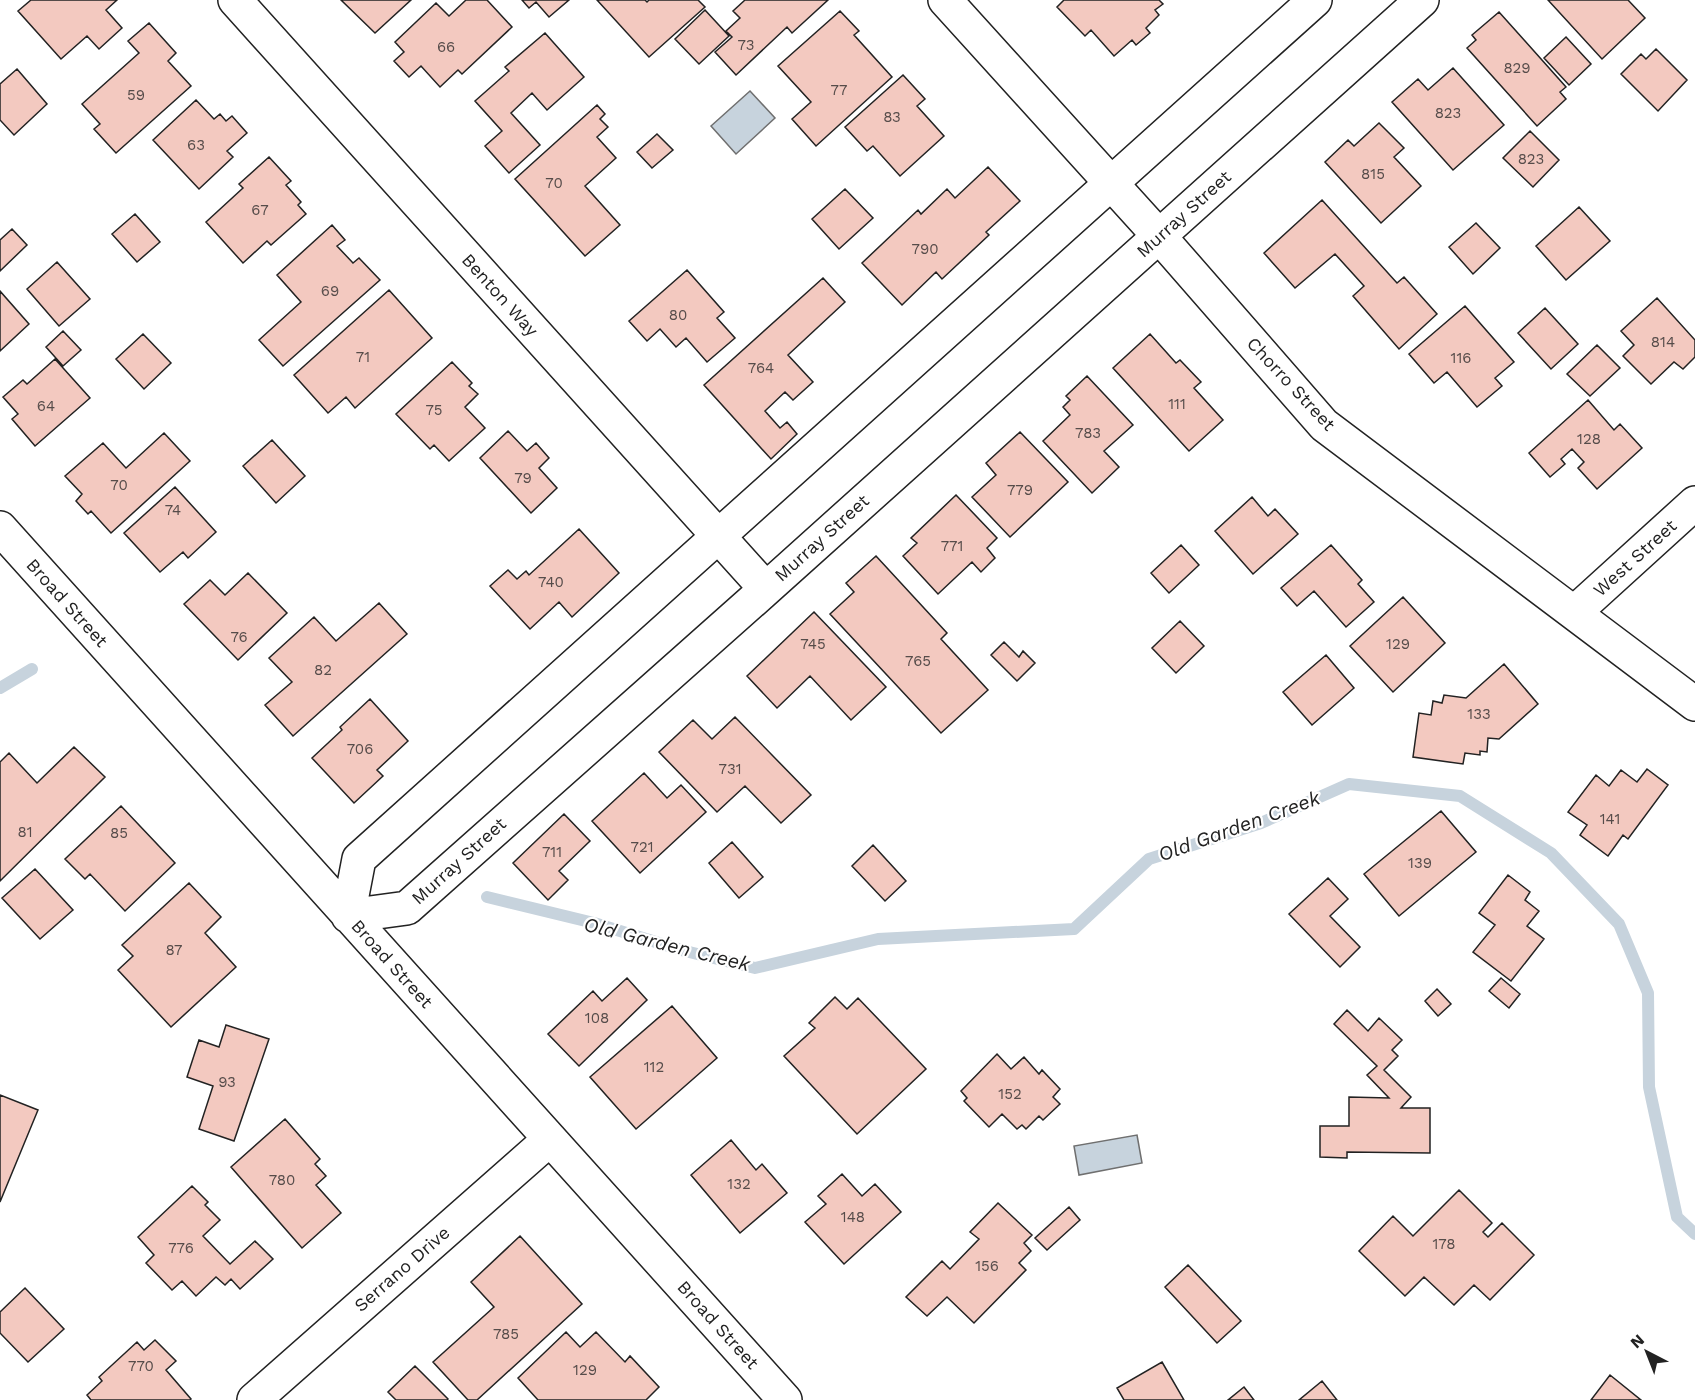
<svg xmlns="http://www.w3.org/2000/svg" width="1695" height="1400" viewBox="0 0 1695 1400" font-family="'Work Sans',sans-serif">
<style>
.water{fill:#c7d3dd;stroke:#6f6f6f;stroke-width:1.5}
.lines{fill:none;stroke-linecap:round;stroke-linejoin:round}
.stream{stroke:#c7d3dd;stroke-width:12}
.building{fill:#f3c9c0;stroke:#222;stroke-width:1.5}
.street-casing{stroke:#222;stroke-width:36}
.secondary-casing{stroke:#222;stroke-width:36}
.street{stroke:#fff;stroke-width:33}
.secondary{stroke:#fff;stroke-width:33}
.labels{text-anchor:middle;stroke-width:4.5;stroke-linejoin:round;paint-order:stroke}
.number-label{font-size:15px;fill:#564c4a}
.street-label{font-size:18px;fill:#222;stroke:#fff}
.water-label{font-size:20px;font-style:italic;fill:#222;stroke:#fff}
</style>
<rect width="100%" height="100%" fill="#fff"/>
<path class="water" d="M 750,91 L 775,118 L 736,154 L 711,126 Z
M 1137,1135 L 1142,1163 L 1079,1175 L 1074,1146 Z"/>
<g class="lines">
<path class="stream" d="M 0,688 L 32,669
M 487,897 L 594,923 L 685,951 L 755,968 L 878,939 L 1074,929 L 1149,859 L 1261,823 L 1349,784 L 1460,796 L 1551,853 L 1619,924 L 1648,993 L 1649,1087 L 1677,1217 L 1695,1234"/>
</g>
<path class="building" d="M 31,0 L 117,0 L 106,10 L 122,28 L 99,49 L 87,36 L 61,59 L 18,11 Z
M 341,0 L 411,0 L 375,33 Z
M 466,0 L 487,0 L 512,27 L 462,74 L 458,70 L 440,87 L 421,66 L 409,77 L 394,61 L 404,52 L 395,42 L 436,3 L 449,16 Z
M 522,0 L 569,0 L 549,17 L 536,2 L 529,8 Z
M 597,0 L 645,0 L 647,2 L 649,0 L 698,0 L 705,7 L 649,57 Z
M 745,0 L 828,0 L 792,33 L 787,27 L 736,75 L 715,52 L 732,37 L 726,31 L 740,18 L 733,11 Z
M 1064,0 L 1159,0 L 1163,4 L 1155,10 L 1159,15 L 1146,28 L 1150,33 L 1136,45 L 1132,40 L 1114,56 L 1091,30 L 1085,36 L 1057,7 Z
M 1548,0 L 1628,0 L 1645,18 L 1602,59 Z
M 705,10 L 729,36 L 699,64 L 675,39 Z
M 840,11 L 859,31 L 854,35 L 892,77 L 816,146 L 792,119 L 811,102 L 778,66 Z
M 1499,12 L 1566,87 L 1560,92 L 1566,99 L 1537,126 L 1467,48 L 1476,40 L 1472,35 Z
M 149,23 L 176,53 L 168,61 L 191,86 L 116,153 L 94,129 L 100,124 L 82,104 L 139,53 L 128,41 Z
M 545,33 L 584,77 L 547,110 L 532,93 L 511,113 L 540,145 L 509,173 L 485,146 L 502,131 L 475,101 L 509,71 L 505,67 Z
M 1566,37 L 1591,64 L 1569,85 L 1544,58 Z
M 1656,49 L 1687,80 L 1658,111 L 1621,74 L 1641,54 L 1646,59 Z
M 1453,68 L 1504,125 L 1453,170 L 1392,102 L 1418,79 L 1428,90 Z
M 17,69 L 47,104 L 14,135 L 0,120 L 0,84 Z
M 903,75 L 925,99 L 917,106 L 944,136 L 900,176 L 873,146 L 867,151 L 845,127 Z
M 196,100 L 214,119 L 220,114 L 226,121 L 232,116 L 247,133 L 227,151 L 233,157 L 199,189 L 153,140 Z
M 597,105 L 605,114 L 600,119 L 608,127 L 597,137 L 616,158 L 585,186 L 620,225 L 585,256 L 515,179 Z
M 1379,123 L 1404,148 L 1394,157 L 1421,186 L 1381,223 L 1325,162 L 1348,140 L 1354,146 Z
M 1530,131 L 1559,160 L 1533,187 L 1503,158 Z
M 657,134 L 673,150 L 652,168 L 637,152 Z
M 269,157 L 291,181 L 286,185 L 301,202 L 298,205 L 306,214 L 271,245 L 267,241 L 243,263 L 206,222 L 243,188 L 239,184 Z
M 988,167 L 1020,201 L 986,232 L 989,235 L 942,279 L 936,272 L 902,305 L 862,263 L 918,210 L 921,214 L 947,189 L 955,198 Z
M 845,189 L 873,218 L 839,249 L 812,219 Z
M 1322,200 L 1397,283 L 1404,277 L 1437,314 L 1399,349 L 1353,296 L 1364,286 L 1335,254 L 1295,288 L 1264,253 Z
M 1579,207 L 1610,241 L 1566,280 L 1536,246 Z
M 135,214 L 160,242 L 137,262 L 112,234 Z
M 1476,223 L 1500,248 L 1473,274 L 1449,247 Z
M 332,225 L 345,240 L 337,246 L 353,263 L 359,258 L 380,280 L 283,366 L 259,340 L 301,302 L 277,275 Z
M 12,229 L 27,245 L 0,271 L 0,240 Z
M 57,262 L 90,299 L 59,326 L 27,289 Z
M 687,270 L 724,312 L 717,318 L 735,338 L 707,362 L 686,338 L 676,347 L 660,329 L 647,341 L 629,321 Z
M 823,278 L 845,302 L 788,355 L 813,382 L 793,400 L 785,392 L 765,411 L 780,428 L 787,422 L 797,434 L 771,459 L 704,385 Z
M 389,290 L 432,338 L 355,408 L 346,397 L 328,413 L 294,375 Z
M 0,291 L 29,324 L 0,351 Z
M 1657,298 L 1695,340 L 1695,357 L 1683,369 L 1674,362 L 1651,384 L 1623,356 L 1634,345 L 1621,331 Z
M 1465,306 L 1514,362 L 1495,378 L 1502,386 L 1477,407 L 1447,372 L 1434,383 L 1409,354 Z
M 1545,308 L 1578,344 L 1551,369 L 1518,333 Z
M 63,331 L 81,350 L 63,366 L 46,347 Z
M 143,334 L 171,363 L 144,389 L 116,359 Z
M 1150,334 L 1176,363 L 1180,360 L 1201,382 L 1194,388 L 1223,420 L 1189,451 L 1113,368 Z
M 1597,345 L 1620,368 L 1590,396 L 1567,374 Z
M 55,359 L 90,398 L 35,446 L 12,419 L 18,414 L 3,397 L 23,380 L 27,384 Z
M 452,362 L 472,383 L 469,386 L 478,394 L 465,407 L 485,428 L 449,461 L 434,445 L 430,449 L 396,414 Z
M 1087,376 L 1133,425 L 1104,451 L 1119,467 L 1092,493 L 1043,441 L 1070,415 L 1063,407 L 1070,400 L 1066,396 Z
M 1588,400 L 1614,430 L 1620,424 L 1642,448 L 1597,489 L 1578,468 L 1584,462 L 1572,449 L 1561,459 L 1565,464 L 1550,477 L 1529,453 Z
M 508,431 L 527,451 L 536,443 L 549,458 L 539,468 L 557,488 L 531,513 L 480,458 Z
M 1020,432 L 1068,482 L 1010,537 L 972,497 L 996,475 L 986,463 Z
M 164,433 L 190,461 L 111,533 L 91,511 L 88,514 L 76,501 L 82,494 L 65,476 L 103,443 L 126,468 Z
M 272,440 L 305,476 L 276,503 L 243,466 Z
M 175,487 L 216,532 L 188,558 L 183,552 L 160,572 L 124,533 Z
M 956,495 L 997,538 L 987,548 L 995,558 L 981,572 L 972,562 L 938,594 L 903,556 L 917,543 L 911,538 Z
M 1252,497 L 1268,516 L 1275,509 L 1298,534 L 1253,574 L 1215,531 Z
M 579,529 L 619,573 L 572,617 L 559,602 L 530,629 L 490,586 L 508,570 L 517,579 L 526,571 L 529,575 Z
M 1181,545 L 1199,565 L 1169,593 L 1151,573 Z
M 1331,545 L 1362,580 L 1358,584 L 1374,602 L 1346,627 L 1314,591 L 1297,606 L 1281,588 Z
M 876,556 L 947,633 L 941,639 L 988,690 L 941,733 L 830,614 L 854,592 L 846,583 Z
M 248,573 L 287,613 L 238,660 L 184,604 L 210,580 L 225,595 Z
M 1403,597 L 1445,643 L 1393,692 L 1350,646 Z
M 379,603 L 407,634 L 293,736 L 265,705 L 292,682 L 269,658 L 314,617 L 336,641 Z
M 814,612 L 886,687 L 851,720 L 810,676 L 777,708 L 747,676 Z
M 1180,621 L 1204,646 L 1176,673 L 1152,648 Z
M 1004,642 L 1019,657 L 1023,651 L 1035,663 L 1017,681 L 991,655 Z
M 1326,655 L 1354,688 L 1312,725 L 1283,692 Z
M 1504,664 L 1538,704 L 1499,739 L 1488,738 L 1487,752 L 1480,751 L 1480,755 L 1465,753 L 1463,764 L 1413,757 L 1419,713 L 1431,715 L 1433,701 L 1442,703 L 1444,695 L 1466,698 Z
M 370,699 L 408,741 L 377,770 L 383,776 L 354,803 L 312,758 L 342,730 L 340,727 Z
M 735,717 L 811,795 L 781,823 L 745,786 L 717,812 L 659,752 L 693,720 L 712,739 Z
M 74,747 L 105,777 L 0,881 L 0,762 L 9,753 L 37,783 Z
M 1647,769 L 1668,785 L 1628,839 L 1623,835 L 1608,856 L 1580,835 L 1587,825 L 1568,812 L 1596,775 L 1609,786 L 1621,770 L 1637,782 Z
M 644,773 L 667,798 L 681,785 L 706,812 L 640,873 L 592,821 Z
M 121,806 L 175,863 L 125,911 L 90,874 L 85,879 L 65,859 Z
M 1441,811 L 1476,852 L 1399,916 L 1364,874 Z
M 564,814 L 590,841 L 559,871 L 568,880 L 548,900 L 513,863 Z
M 732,842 L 763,877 L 739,898 L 709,863 Z
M 873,845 L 906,881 L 885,901 L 852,866 Z
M 35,869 L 73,910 L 40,939 L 2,898 Z
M 1508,875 L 1530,892 L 1525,900 L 1539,911 L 1527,926 L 1544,939 L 1511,981 L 1473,952 L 1495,925 L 1479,913 Z
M 1328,878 L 1348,899 L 1330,916 L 1360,947 L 1340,967 L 1289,914 Z
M 189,883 L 221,917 L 205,933 L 236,967 L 171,1027 L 118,970 L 133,956 L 122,945 Z
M 627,978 L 647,1000 L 579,1066 L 548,1034 L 593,991 L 602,1001 Z
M 1501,978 L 1520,994 L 1509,1008 L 1489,991 Z
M 1437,989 L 1451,1004 L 1438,1016 L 1425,1001 Z
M 835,997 L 847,1009 L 858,998 L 926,1069 L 857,1134 L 784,1056 L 815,1028 L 809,1023 Z
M 672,1006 L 717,1058 L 636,1129 L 590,1077 Z
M 1347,1010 L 1368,1031 L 1379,1018 L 1402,1040 L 1392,1050 L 1398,1056 L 1384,1070 L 1411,1097 L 1401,1108 L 1430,1108 L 1430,1153 L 1347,1152 L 1347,1158 L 1320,1157 L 1320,1126 L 1349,1126 L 1349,1097 L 1389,1098 L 1367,1075 L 1377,1066 L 1334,1024 Z
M 226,1025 L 269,1039 L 234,1141 L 199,1129 L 213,1086 L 187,1077 L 199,1040 L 219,1047 Z
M 997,1054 L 1011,1069 L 1024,1057 L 1039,1074 L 1042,1070 L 1060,1089 L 1053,1097 L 1060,1104 L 1043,1120 L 1039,1116 L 1026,1129 L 1022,1125 L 1017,1129 L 1002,1114 L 989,1127 L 964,1101 L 967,1098 L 961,1091 Z
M 0,1095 L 38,1110 L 0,1202 Z
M 285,1119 L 320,1159 L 315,1164 L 326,1176 L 316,1185 L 341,1213 L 302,1248 L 231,1167 Z
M 731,1140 L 756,1170 L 762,1164 L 787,1193 L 740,1233 L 691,1175 Z
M 842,1174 L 862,1196 L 875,1184 L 901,1212 L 844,1264 L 805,1222 L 826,1204 L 818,1196 Z
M 192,1186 L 208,1202 L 205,1205 L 220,1220 L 203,1236 L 230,1264 L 255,1241 L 273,1259 L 240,1289 L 231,1279 L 225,1285 L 216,1277 L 196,1296 L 182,1281 L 172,1290 L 146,1263 L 154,1255 L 138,1237 Z
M 1459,1190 L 1492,1223 L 1483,1232 L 1488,1237 L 1502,1223 L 1534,1255 L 1490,1300 L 1474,1285 L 1454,1305 L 1424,1277 L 1405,1296 L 1359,1251 L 1393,1216 L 1413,1236 Z
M 998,1203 L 1032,1235 L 1024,1243 L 1031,1251 L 1019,1263 L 1026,1270 L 974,1323 L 947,1297 L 927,1316 L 906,1297 L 942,1261 L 950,1269 L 979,1239 L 970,1232 Z
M 1069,1207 L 1080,1220 L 1047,1250 L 1035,1238 Z
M 520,1236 L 582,1304 L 477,1400 L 468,1400 L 433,1362 L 494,1307 L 471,1282 Z
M 1188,1265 L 1241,1321 L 1217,1343 L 1165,1287 Z
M 25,1288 L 64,1329 L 28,1362 L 0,1333 L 0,1312 Z
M 566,1332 L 580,1347 L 596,1332 L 625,1362 L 630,1356 L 659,1387 L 646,1400 L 538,1400 L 518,1378 Z
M 155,1340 L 176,1361 L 166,1370 L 191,1399 L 190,1400 L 91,1400 L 87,1395 L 102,1381 L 99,1377 L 137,1342 L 144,1350 Z
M 1162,1362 L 1184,1400 L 1124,1400 L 1117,1388 Z
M 415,1366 L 448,1399 L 447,1400 L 396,1400 L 388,1392 Z
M 1610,1375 L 1641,1400 L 1591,1400 Z
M 1322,1381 L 1337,1400 L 1299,1400 Z
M 1244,1387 L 1254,1400 L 1228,1400 Z"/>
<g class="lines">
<defs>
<path id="street" d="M 235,0 L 766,589
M 1315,0 L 359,859 L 348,916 L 407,908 L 766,589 L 1422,0
M 0,528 L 785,1400
M 1575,612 L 1695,503
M 254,1400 L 550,1139"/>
<path id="secondary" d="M 945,0 L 1159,236 L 1324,425 L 1695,704"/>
</defs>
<use href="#street" class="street-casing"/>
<use href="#secondary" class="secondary-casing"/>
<use href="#street" class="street"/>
<use href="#secondary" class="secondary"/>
</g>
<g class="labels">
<g class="number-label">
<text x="746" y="50">73</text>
<text x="446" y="52">66</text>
<text x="1517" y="73">829</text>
<text x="839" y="95">77</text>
<text x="136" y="100">59</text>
<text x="1448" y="118">823</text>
<text x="892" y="122">83</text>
<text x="196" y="150">63</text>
<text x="1531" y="164">823</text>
<text x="1373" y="179">815</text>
<text x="554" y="188">70</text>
<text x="260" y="215">67</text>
<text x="925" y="254">790</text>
<text x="330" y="296">69</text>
<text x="678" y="320">80</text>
<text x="1663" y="347">814</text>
<text x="363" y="362">71</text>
<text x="1461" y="363">116</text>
<text x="761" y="373">764</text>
<text x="1177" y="409">111</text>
<text x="46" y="411">64</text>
<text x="434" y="415">75</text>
<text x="1088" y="438">783</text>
<text x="1589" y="444">128</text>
<text x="523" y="483">79</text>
<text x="119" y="490">70</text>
<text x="1020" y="495">779</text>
<text x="173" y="515">74</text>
<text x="952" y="551">771</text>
<text x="551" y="587">740</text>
<text x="239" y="642">76</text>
<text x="813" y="649">745</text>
<text x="1398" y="649">129</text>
<text x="918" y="666">765</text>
<text x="323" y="675">82</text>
<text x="1479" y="719">133</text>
<text x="360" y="754">706</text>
<text x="730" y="774">731</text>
<text x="1610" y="824">141</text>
<text x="25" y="837">81</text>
<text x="119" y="838">85</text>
<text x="642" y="852">721</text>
<text x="552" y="857">711</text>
<text x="1420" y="868">139</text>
<text x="174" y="955">87</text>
<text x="597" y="1023">108</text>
<text x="654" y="1072">112</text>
<text x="227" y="1087">93</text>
<text x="1010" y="1099">152</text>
<text x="282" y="1185">780</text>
<text x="739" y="1189">132</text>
<text x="853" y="1222">148</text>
<text x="1444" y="1249">178</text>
<text x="181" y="1253">776</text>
<text x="987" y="1271">156</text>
<text x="506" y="1339">785</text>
<text x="141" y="1371">770</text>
<text x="585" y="1375">129</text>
</g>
<g class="street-label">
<text transform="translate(1184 214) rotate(-42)" y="6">Murray Street</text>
<text transform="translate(500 295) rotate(48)" y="6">Benton Way</text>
<text transform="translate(1291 384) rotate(47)" y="6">Chorro Street</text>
<text transform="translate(822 538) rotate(-42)" y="6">Murray Street</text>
<text transform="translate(1635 558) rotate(-42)" y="6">West Street</text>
<text transform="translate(67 603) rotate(48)" y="6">Broad Street</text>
<text transform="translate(459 861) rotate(-42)" y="6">Murray Street</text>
<text transform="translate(392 964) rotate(48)" y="6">Broad Street</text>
<text transform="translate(402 1269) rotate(-41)" y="6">Serrano Drive</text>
<text transform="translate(718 1325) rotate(48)" y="6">Broad Street</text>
</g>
<g class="water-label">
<text transform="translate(1239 826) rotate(-20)" y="7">Old Garden Creek</text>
<text transform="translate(667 944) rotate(14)" y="7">Old Garden Creek</text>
</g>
</g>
<g transform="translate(1647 1352) rotate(318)" stroke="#ffffff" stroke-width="4.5" paint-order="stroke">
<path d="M0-4.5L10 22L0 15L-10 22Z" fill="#222222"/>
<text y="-9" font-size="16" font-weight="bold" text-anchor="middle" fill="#222222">N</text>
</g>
</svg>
